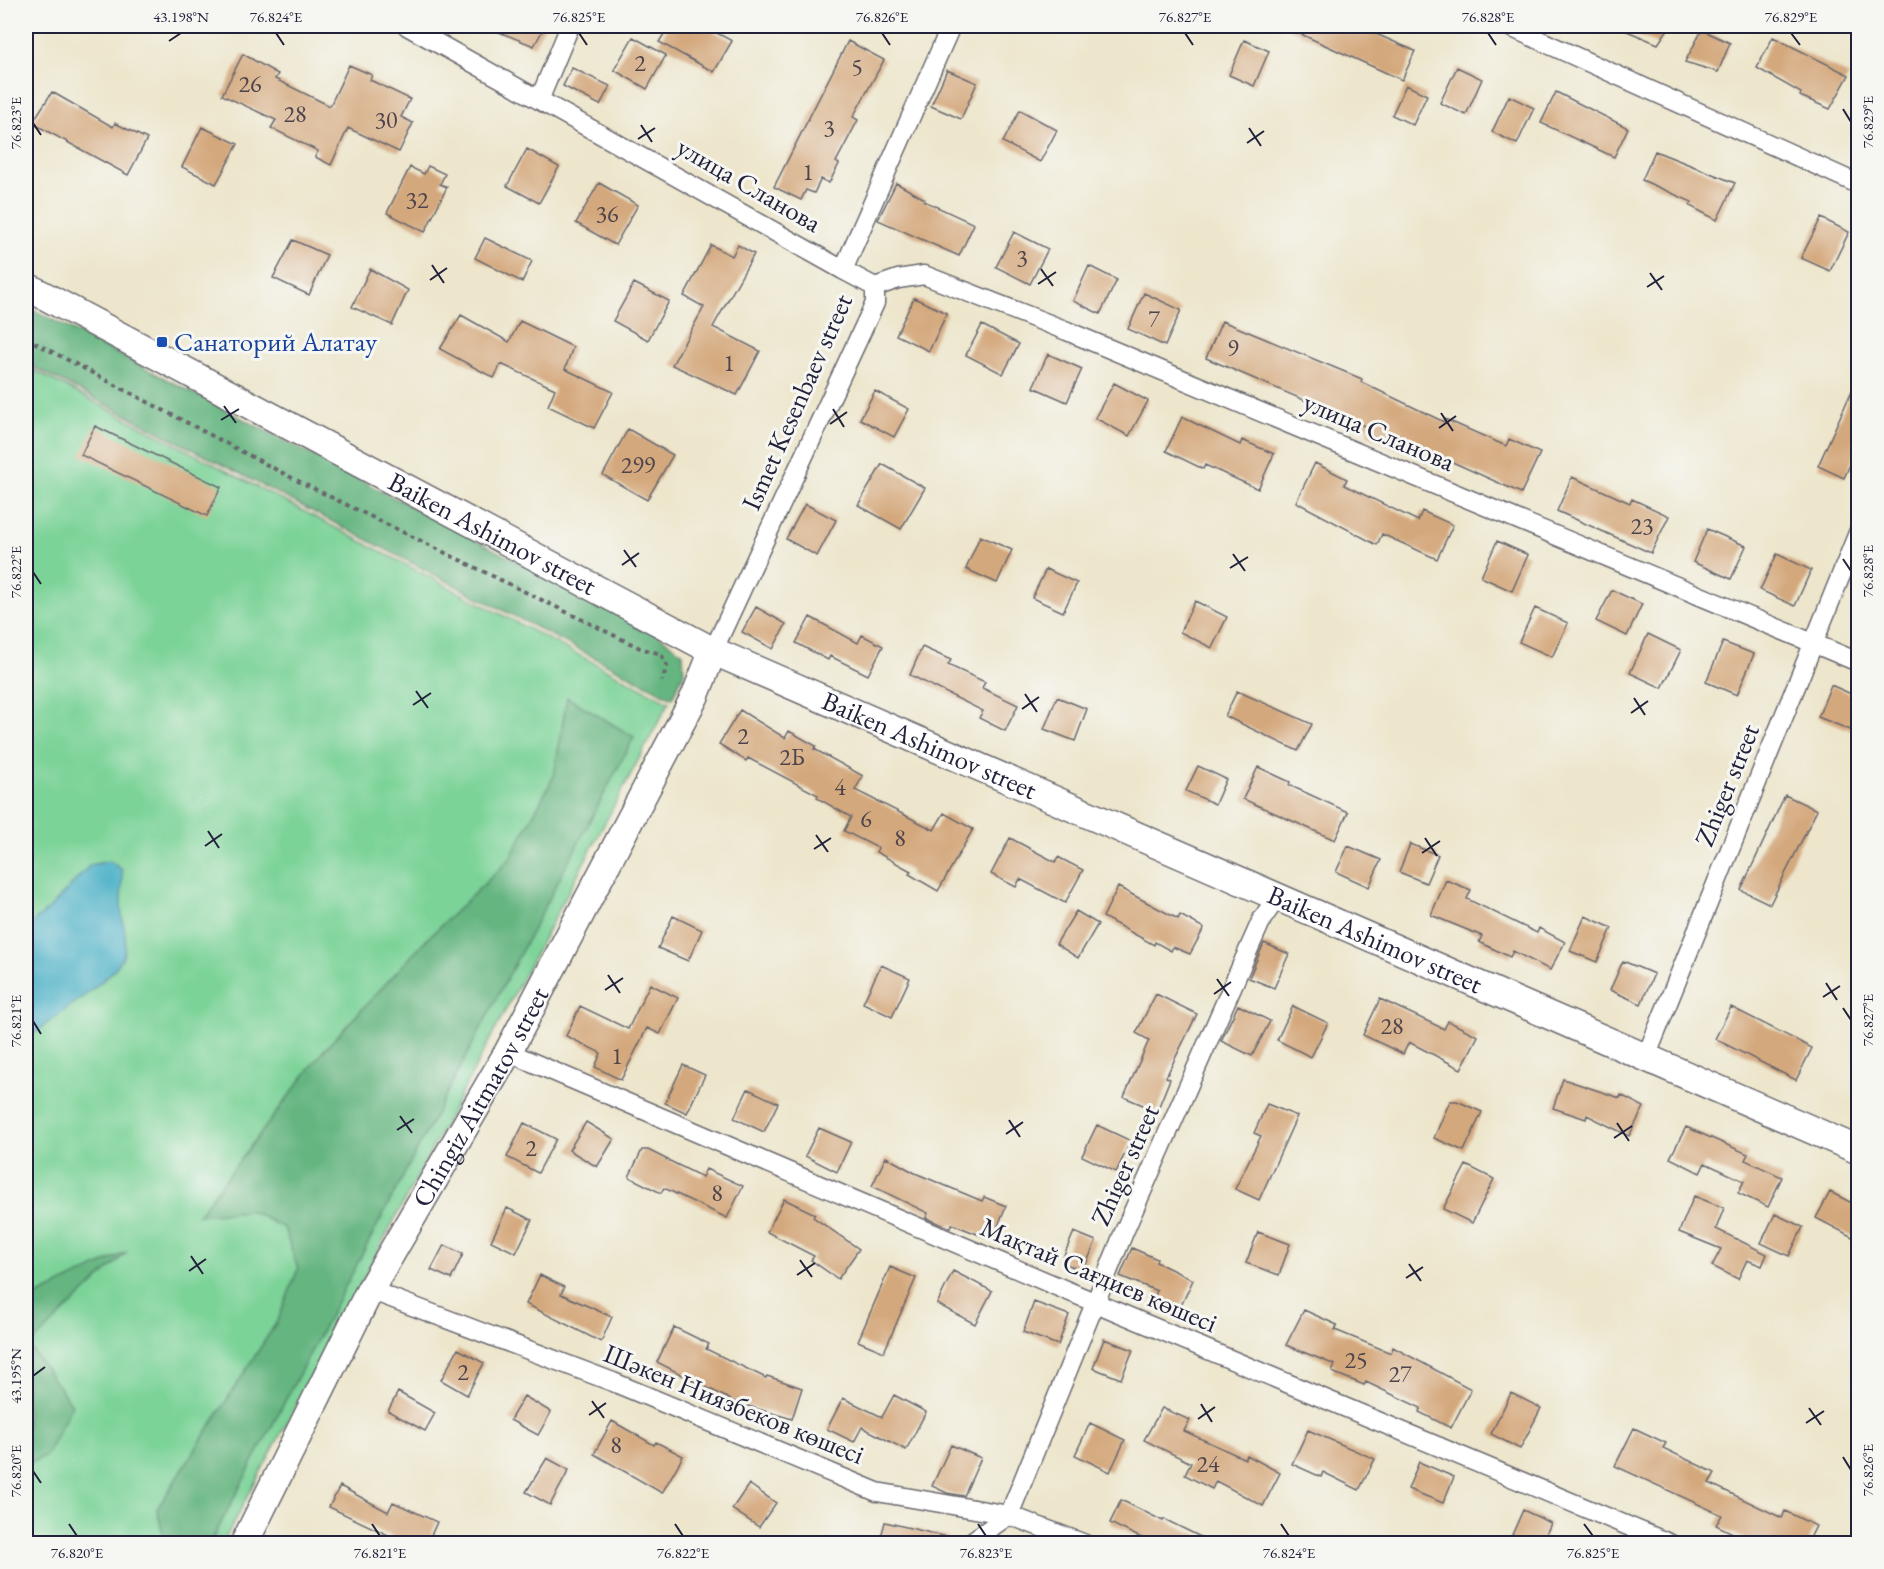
<svg xmlns="http://www.w3.org/2000/svg" width="1884" height="1569" viewBox="0 0 1884 1569" font-family="'EB Garamond',serif">
<style>
.green{fill:#7cd398;stroke:#4f7a6a;stroke-width:1.5}
.forest{fill:#65b580;stroke:#446c5e;stroke-width:1.5}
.water{fill:#47afc6;stroke:#346880;stroke-width:1.5}
.building{fill:#d4a87d}
.lines{fill:none;stroke-linecap:round;stroke-linejoin:round}
.street-casing{stroke:#69676e;stroke-width:21}
.secondary-casing{stroke:#69676e;stroke-width:30}
.path{stroke:#69676e;stroke-width:4;stroke-dasharray:4.5 4.5;stroke-linecap:butt}
.street{stroke:#fff;stroke-width:18}
.secondary{stroke:#fff;stroke-width:27}
.ticks{fill:none;stroke:#22223b;stroke-width:2}
.transit-dot{fill:#1a4fb4;stroke:#f6f6f2;stroke-width:2}
.labels{text-anchor:middle;stroke-width:6;stroke-linejoin:round;paint-order:stroke}
.number-label{font-size:24px;fill:#4e444c}
.street-label{font-size:27px;fill:#22223b;stroke:#f6f6f2}
.transit-label{font-size:27px;fill:#164399;stroke:#f6f6f2;text-anchor:start}
.neatline{fill:none;stroke:#22223b;stroke-width:2}
.ticks-label{font-size:15px;text-anchor:middle;fill:#22223b}
</style>
<rect width="100%" height="100%" fill="#f6f6f2"/>
<filter id="ink" filterUnits="userSpaceOnUse"><feTurbulence type="fractalNoise" baseFrequency=".0167" numOctaves="2"/><feDisplacementMap in="SourceGraphic" scale="12" xChannelSelector="R" yChannelSelector="G"/><feConvolveMatrix kernelMatrix="1 2 1 2 8 2 1 2 1" color-interpolation-filters="sRGB"/></filter>
<filter id="wash" filterUnits="userSpaceOnUse"><feTurbulence type="fractalNoise" baseFrequency=".008" numOctaves="4" result="noise"/><feDisplacementMap in="SourceGraphic" scale="24" xChannelSelector="R" yChannelSelector="G"/><feGaussianBlur stdDeviation="1.35" result="paint"/><feColorMatrix in="noise" values="0 0 0 0 0 0 0 0 0 0 0 0 0 0 0 0 0 1.4 0 .05"/><feComposite in="paint" operator="in"/></filter>
<g filter="url(#wash)">
<rect width="100%" height="100%" fill="#ede6cc"/>
<path class="green" d="M 26,366 L 669,702 L 223,1543 L 26,1543 Z"/>
<path class="forest" d="M 26,306 L 658,635 L 683,653 L 684,673 L 672,698 L 26,363 Z
M 567,697 L 634,737 L 213,1538 L 208,1543 L 165,1543 L 157,1509 L 278,1320 L 298,1269 L 284,1228 L 251,1211 L 198,1215 L 324,1050 L 431,935 L 509,860 L 554,776 Z
M 127,1252 L 29,1346 L 72,1405 L 46,1456 L 26,1465 L 26,1301 Z"/>
<path class="water" d="M 110,861 L 122,870 C 123,882 121,891 121,903 C 120,920 129,936 124,953 C 117,980 48,1018 26,1041 L 26,928 L 50,908 L 90,865 Z"/>
<g id="blocks">
<path class="building" d="M 484,26 L 545,26 L 534,46 Z
M 669,26 L 704,26 L 732,41 L 714,72 L 659,42 Z
M 1283,26 L 1358,26 L 1415,51 L 1402,80 Z
M 1615,26 L 1670,26 L 1658,44 Z
M 1702,30 L 1730,43 L 1718,72 L 1685,62 Z
M 633,37 L 666,55 L 647,89 L 614,70 Z
M 1773,37 L 1849,75 L 1830,109 L 1800,96 L 1801,93 L 1757,68 Z
M 1244,40 L 1269,51 L 1254,86 L 1229,75 Z
M 848,41 L 884,60 L 853,117 L 858,120 L 836,162 L 839,164 L 829,183 L 821,179 L 814,193 L 806,190 L 801,200 L 774,187 Z
M 243,54 L 278,74 L 275,79 L 330,106 L 349,65 L 372,75 L 370,80 L 410,99 L 401,117 L 413,123 L 399,152 L 348,128 L 331,165 L 315,157 L 318,151 L 271,128 L 276,120 L 222,95 Z
M 1457,67 L 1482,79 L 1466,115 L 1440,103 Z
M 572,68 L 610,86 L 600,105 L 563,86 Z
M 947,70 L 977,83 L 961,119 L 931,106 Z
M 1406,85 L 1427,95 L 1413,125 L 1392,115 Z
M 52,92 L 113,127 L 115,123 L 147,139 L 128,175 L 32,123 Z
M 1556,92 L 1628,128 L 1614,157 L 1541,123 Z
M 1509,96 L 1534,108 L 1517,144 L 1492,132 Z
M 1020,110 L 1057,130 L 1040,162 L 1003,142 Z
M 202,127 L 238,144 L 216,184 L 182,167 Z
M 527,149 L 559,167 L 539,203 L 507,186 Z
M 1655,151 L 1735,183 L 1717,220 L 1690,206 L 1692,202 L 1642,180 Z
M 428,166 L 445,174 L 440,184 L 447,187 L 425,232 L 387,213 L 410,167 L 424,174 Z
M 599,183 L 638,205 L 615,245 L 576,223 Z
M 896,183 L 925,199 L 924,201 L 974,224 L 959,256 L 878,220 Z
M 1821,218 L 1849,232 L 1830,271 L 1801,258 Z
M 1014,232 L 1048,249 L 1030,284 L 996,267 Z
M 485,238 L 532,261 L 522,282 L 475,258 Z
M 293,240 L 327,255 L 309,295 L 273,278 Z
M 711,245 L 732,256 L 738,245 L 754,254 L 713,327 L 760,351 L 737,395 L 672,365 L 704,307 L 684,296 Z
M 1089,266 L 1117,280 L 1100,314 L 1073,301 Z
M 370,269 L 408,290 L 392,325 L 352,307 Z
M 634,283 L 669,301 L 648,340 L 613,321 Z
M 1144,293 L 1181,310 L 1165,346 L 1128,329 Z
M 914,298 L 947,313 L 929,351 L 896,335 Z
M 461,315 L 509,342 L 520,321 L 573,347 L 565,369 L 613,392 L 594,428 L 548,406 L 555,389 L 501,364 L 494,378 L 440,349 Z
M 1222,321 L 1362,379 L 1361,382 L 1444,422 L 1445,419 L 1506,446 L 1509,439 L 1540,453 L 1521,493 L 1406,441 L 1402,451 L 1366,434 L 1369,428 L 1206,358 Z
M 982,325 L 1019,344 L 1003,374 L 966,355 Z
M 1048,354 L 1082,369 L 1067,402 L 1033,387 Z
M 1858,377 L 1858,447 L 1844,478 L 1818,466 Z
M 1114,383 L 1148,401 L 1129,436 L 1095,418 Z
M 875,391 L 909,409 L 894,437 L 860,419 Z
M 1182,417 L 1240,445 L 1242,440 L 1274,454 L 1258,489 L 1205,465 L 1203,469 L 1166,451 Z
M 95,426 L 221,487 L 207,516 L 81,455 Z
M 628,429 L 673,455 L 647,500 L 603,475 Z
M 1315,463 L 1347,479 L 1344,485 L 1418,521 L 1422,511 L 1453,525 L 1437,559 L 1382,534 L 1377,545 L 1296,502 Z
M 882,464 L 925,488 L 901,529 L 858,505 Z
M 1572,477 L 1630,503 L 1632,499 L 1669,516 L 1651,553 L 1557,511 Z
M 805,504 L 836,520 L 817,556 L 786,539 Z
M 1707,529 L 1746,546 L 1731,579 L 1693,562 Z
M 980,536 L 1012,550 L 997,583 L 966,569 Z
M 1497,541 L 1528,555 L 1512,591 L 1481,577 Z
M 1777,554 L 1811,570 L 1795,606 L 1760,590 Z
M 1046,569 L 1077,583 L 1063,612 L 1032,598 Z
M 1612,590 L 1642,604 L 1627,636 L 1596,621 Z
M 1195,601 L 1227,617 L 1212,648 L 1180,632 Z
M 756,607 L 786,624 L 773,649 L 742,632 Z
M 1535,608 L 1568,623 L 1552,657 L 1519,642 Z
M 810,617 L 858,643 L 862,635 L 883,646 L 868,675 L 830,656 L 828,660 L 796,643 Z
M 1648,634 L 1681,650 L 1662,688 L 1630,673 Z
M 1723,642 L 1754,654 L 1737,695 L 1706,682 Z
M 922,647 L 951,660 L 948,665 L 985,682 L 982,688 L 1018,705 L 1005,731 L 979,718 L 983,711 L 910,675 Z
M 1831,685 L 1858,697 L 1858,718 L 1853,731 L 1818,717 Z
M 1237,691 L 1312,724 L 1298,751 L 1225,716 Z
M 1057,697 L 1087,709 L 1075,741 L 1044,729 Z
M 740,710 L 785,738 L 789,731 L 816,746 L 814,749 L 863,776 L 855,790 L 934,830 L 944,813 L 973,829 L 938,891 L 909,874 L 911,871 L 876,852 L 878,848 L 844,831 L 851,817 L 817,798 L 818,795 L 748,758 L 746,761 L 719,744 Z
M 1198,766 L 1226,779 L 1215,804 L 1186,791 Z
M 1258,767 L 1290,782 L 1289,785 L 1348,812 L 1335,840 L 1243,799 Z
M 1785,795 L 1817,810 L 1770,904 L 1741,890 Z
M 1010,838 L 1055,862 L 1058,857 L 1083,870 L 1065,903 L 1020,879 L 1016,887 L 991,874 Z
M 1410,844 L 1438,855 L 1426,883 L 1399,872 Z
M 1348,846 L 1381,860 L 1369,887 L 1336,872 Z
M 1446,880 L 1471,890 L 1467,899 L 1537,933 L 1539,928 L 1565,942 L 1550,970 L 1513,951 L 1510,957 L 1479,942 L 1482,936 L 1431,915 Z
M 1118,887 L 1178,919 L 1180,915 L 1204,928 L 1190,954 L 1173,947 L 1171,951 L 1155,942 L 1154,945 L 1103,917 Z
M 1076,911 L 1098,924 L 1078,958 L 1056,944 Z
M 673,916 L 702,930 L 688,961 L 658,948 Z
M 1585,916 L 1612,928 L 1597,962 L 1570,951 Z
M 1264,943 L 1289,954 L 1274,988 L 1249,978 Z
M 1623,961 L 1654,974 L 1641,1004 L 1610,990 Z
M 881,965 L 910,978 L 892,1017 L 863,1003 Z
M 650,984 L 678,998 L 660,1034 L 647,1028 L 621,1080 L 595,1067 L 601,1053 L 566,1036 L 580,1006 L 628,1029 Z
M 1156,994 L 1197,1014 L 1166,1077 L 1170,1079 L 1157,1111 L 1124,1097 L 1149,1040 L 1136,1033 Z
M 1380,999 L 1444,1029 L 1448,1021 L 1478,1036 L 1461,1069 L 1409,1042 L 1403,1054 L 1363,1035 Z
M 1238,1005 L 1270,1021 L 1252,1056 L 1221,1041 Z
M 1293,1006 L 1328,1023 L 1311,1057 L 1277,1040 Z
M 1731,1007 L 1812,1048 L 1796,1080 L 1715,1039 Z
M 683,1065 L 705,1075 L 687,1113 L 665,1103 Z
M 1563,1079 L 1620,1098 L 1621,1095 L 1644,1107 L 1629,1136 L 1587,1115 L 1586,1119 L 1553,1108 Z
M 748,1089 L 778,1103 L 764,1132 L 734,1118 Z
M 1450,1101 L 1457,1101 L 1482,1112 L 1464,1151 L 1434,1138 Z
M 1267,1104 L 1297,1116 L 1259,1200 L 1235,1189 L 1261,1136 L 1254,1133 Z
M 586,1122 L 614,1139 L 597,1167 L 569,1150 Z
M 524,1123 L 556,1139 L 538,1173 L 507,1157 Z
M 1097,1125 L 1131,1141 L 1116,1172 L 1082,1156 Z
M 1686,1127 L 1748,1154 L 1745,1160 L 1782,1177 L 1768,1207 L 1738,1193 L 1744,1181 L 1705,1163 L 1700,1173 L 1670,1158 Z
M 819,1128 L 851,1142 L 837,1172 L 805,1156 Z
M 642,1150 L 648,1150 L 702,1177 L 706,1169 L 743,1186 L 727,1218 L 664,1188 L 661,1193 L 629,1177 Z
M 886,1157 L 915,1173 L 982,1201 L 984,1197 L 1006,1206 L 992,1240 L 952,1224 L 950,1228 L 926,1218 L 928,1213 L 872,1186 Z
M 1466,1165 L 1494,1179 L 1472,1223 L 1443,1209 Z
M 1830,1192 L 1858,1206 L 1858,1240 L 1816,1218 Z
M 1694,1196 L 1724,1208 L 1716,1229 L 1767,1254 L 1762,1266 L 1747,1260 L 1738,1279 L 1712,1266 L 1721,1249 L 1679,1232 Z
M 784,1199 L 815,1214 L 813,1217 L 859,1249 L 838,1279 L 811,1260 L 814,1256 L 767,1232 Z
M 507,1208 L 532,1220 L 516,1253 L 491,1241 Z
M 1775,1214 L 1803,1227 L 1789,1256 L 1761,1243 Z
M 1074,1232 L 1096,1241 L 1083,1271 L 1061,1262 Z
M 1258,1232 L 1290,1244 L 1279,1275 L 1246,1263 Z
M 444,1245 L 463,1254 L 451,1279 L 431,1270 Z
M 1132,1248 L 1157,1259 L 1156,1262 L 1193,1280 L 1178,1312 L 1153,1300 L 1157,1291 L 1120,1276 Z
M 890,1267 L 916,1278 L 884,1352 L 858,1341 Z
M 953,1271 L 992,1291 L 975,1324 L 937,1304 Z
M 540,1275 L 564,1287 L 561,1294 L 612,1317 L 601,1342 L 526,1304 Z
M 1034,1302 L 1069,1315 L 1058,1345 L 1023,1332 Z
M 1304,1310 L 1337,1325 L 1335,1330 L 1391,1353 L 1393,1347 L 1471,1389 L 1451,1428 L 1419,1412 L 1421,1408 L 1366,1382 L 1364,1385 L 1332,1372 L 1335,1365 L 1286,1345 Z
M 674,1327 L 709,1344 L 706,1349 L 766,1378 L 767,1376 L 802,1388 L 792,1419 L 735,1402 L 657,1362 Z
M 1104,1339 L 1133,1350 L 1121,1379 L 1093,1368 Z
M 458,1349 L 484,1363 L 467,1395 L 441,1380 Z
M 398,1392 L 435,1413 L 425,1431 L 388,1411 Z
M 1511,1393 L 1541,1408 L 1520,1449 L 1491,1434 Z
M 894,1395 L 926,1412 L 906,1450 L 862,1427 L 854,1442 L 827,1429 L 843,1398 L 882,1417 Z
M 524,1396 L 551,1412 L 538,1435 L 510,1420 Z
M 1162,1408 L 1190,1420 L 1184,1431 L 1245,1459 L 1247,1455 L 1280,1473 L 1263,1506 L 1216,1481 L 1212,1489 L 1185,1475 L 1191,1463 L 1144,1440 Z
M 612,1421 L 654,1445 L 656,1442 L 683,1456 L 662,1493 L 594,1454 Z
M 1090,1423 L 1125,1440 L 1110,1472 L 1075,1455 Z
M 1634,1428 L 1666,1443 L 1663,1448 L 1715,1473 L 1709,1483 L 1782,1518 L 1785,1511 L 1816,1526 L 1807,1544 L 1755,1544 L 1716,1525 L 1722,1515 L 1615,1466 Z
M 1308,1430 L 1375,1459 L 1359,1490 L 1323,1472 L 1321,1477 L 1292,1464 Z
M 951,1445 L 981,1458 L 964,1496 L 947,1493 L 932,1486 Z
M 547,1458 L 569,1470 L 550,1505 L 526,1492 Z
M 1419,1462 L 1454,1477 L 1443,1503 L 1408,1489 Z
M 749,1484 L 776,1503 L 759,1527 L 732,1509 Z
M 340,1486 L 388,1512 L 393,1502 L 437,1522 L 427,1544 L 407,1544 L 329,1507 Z
M 1121,1500 L 1163,1521 L 1164,1519 L 1215,1544 L 1155,1544 L 1135,1535 L 1110,1523 Z
M 1523,1510 L 1551,1523 L 1542,1544 L 1508,1544 Z
M 885,1522 L 948,1537 L 947,1544 L 879,1544 Z"/>
</g>
</g>
<g filter="url(#ink)">
<use href="#blocks" fill-opacity="0" stroke="#69676e" stroke-width="1.5"/>
<g class="lines">
<defs>
<path id="street" d="M 407,26 L 843,270
M 1508,26 L 1858,184
M 540,98 L 570,26
M 875,287 L 898,279 L 924,275 L 1067,331 L 1858,662
M 713,651 L 875,303 L 875,287 L 843,270 L 951,26
M 508,1052 L 1096,1303 L 1671,1544
M 1646,1057 L 1858,533
M 370,1290 L 613,1382 L 877,1492 L 1009,1515 L 1085,1544
M 968,1544 L 1009,1515 L 1124,1232 L 1262,919 L 1278,896"/>
<g id="secondary">
<path id="s1" d="M 26,286 L 713,651 L 1858,1150"/>
<path id="s2" d="M 244,1544 L 370,1290 L 508,1052 L 695,696 L 713,651"/>
</g>
</defs>
<use href="#street" class="street-casing"/>
<use href="#secondary" class="secondary-casing"/>
<path class="path" d="M 26,338 L 296,480 L 640,648 L 661,654 L 667,666 L 662,681"/>
<use href="#street" class="street"/>
<use href="#secondary" class="secondary"/>
</g>
</g>
<path class="ticks" d="M 276,33 L 284,45M 579,33 L 587,45M 882,33 L 890,45M 1185,33 L 1193,45M 1488,33 L 1496,45M 1791,33 L 1800,45M 169,41 L 181,33M 1843,109 L 1851,122M 33,123 L 41,135M 641,125 L 652,142M 1249,128 L 1261,146M 638,139 L 655,128M 1247,143 L 1264,131M 432,265 L 444,283M 1041,269 L 1053,286M 1650,273 L 1662,290M 430,280 L 447,268M 1038,284 L 1056,272M 1647,287 L 1664,276M 224,406 L 236,423M 833,409 L 844,427M 1441,413 L 1453,431M 221,420 L 239,409M 830,424 L 847,412M 1439,428 L 1456,416M 624,550 L 636,567M 1233,554 L 1245,571M 1843,559 L 1851,571M 622,565 L 639,553M 1230,568 L 1248,557M 33,572 L 41,584M 416,691 L 428,708M 1025,694 L 1037,712M 1634,698 L 1645,715M 413,705 L 431,693M 1022,709 L 1039,697M 1631,713 L 1648,701M 208,831 L 219,848M 816,835 L 828,852M 1425,838 L 1437,856M 205,846 L 222,834M 814,849 L 831,838M 1422,853 L 1440,841M 608,975 L 620,993M 1217,979 L 1229,996M 1826,983 L 1837,1000M 605,990 L 623,978M 1214,994 L 1231,982M 1823,997 L 1840,986M 1843,1008 L 1851,1020M 33,1021 L 41,1034M 400,1116 L 412,1133M 1009,1120 L 1020,1137M 1617,1123 L 1629,1141M 397,1130 L 414,1119M 1006,1134 L 1023,1122M 1614,1138 L 1632,1126M 191,1256 L 203,1274M 800,1260 L 812,1277M 1409,1264 L 1421,1281M 189,1271 L 206,1259M 797,1275 L 815,1263M 1406,1278 L 1423,1267M 33,1376 L 45,1367M 592,1401 L 604,1418M 1201,1404 L 1212,1422M 1809,1408 L 1821,1425M 589,1415 L 606,1403M 1198,1419 L 1215,1407M 1806,1423 L 1824,1411M 1843,1457 L 1851,1470M 33,1471 L 41,1483M 69,1524 L 77,1536M 372,1524 L 380,1536M 675,1524 L 683,1536M 978,1524 L 986,1536M 1281,1524 L 1289,1536M 1584,1524 L 1593,1536"/>
<rect class="transit-dot" x="156" y="336" width="12" height="12" rx="3"/>
<g class="labels">
<g class="number-label">
<text x="640" y="71">2</text>
<text x="857" y="75">5</text>
<text x="250" y="92">26</text>
<text x="295" y="122">28</text>
<text x="386" y="128">30</text>
<text x="829" y="136">3</text>
<text x="808" y="180">1</text>
<text x="417" y="208">32</text>
<text x="607" y="222">36</text>
<text x="1022" y="266">3</text>
<text x="1154" y="327">7</text>
<text x="1233" y="356">9</text>
<text x="729" y="371">1</text>
<text x="638" y="473">299</text>
<text x="1642" y="534">23</text>
<text x="743" y="744">2</text>
<text x="792" y="765">2Б</text>
<text x="840" y="795">4</text>
<text x="866" y="827">6</text>
<text x="900" y="846">8</text>
<text x="1392" y="1034">28</text>
<text x="617" y="1064">1</text>
<text x="531" y="1156">2</text>
<text x="717" y="1201">8</text>
<text x="1356" y="1368">25</text>
<text x="463" y="1380">2</text>
<text x="1400" y="1382">27</text>
<text x="616" y="1453">8</text>
<text x="1208" y="1472">24</text>
</g>
<g class="street-label">
<text transform="translate(749 185) rotate(30)" y="9">улица Сланова</text>
<text transform="translate(797 402) rotate(-66)" y="9">Ismet Kesenbaev street</text>
<text transform="translate(1379 432) rotate(23)" y="9">улица Сланова</text>
<text dy="9" stroke="none"><textPath href="#s1" startOffset="528">Baiken Ashimov street</textPath></text>
<text dy="9" stroke="none"><textPath href="#s1" startOffset="1014">Baiken Ashimov street</textPath></text>
<text transform="translate(1727 785) rotate(-68)" y="9">Zhiger street</text>
<text dy="9" stroke="none"><textPath href="#s1" startOffset="1500">Baiken Ashimov street</textPath></text>
<text dy="9" stroke="none"><textPath href="#s2" startOffset="506">Chingiz Aitmatov street</textPath></text>
<text transform="translate(1125 1165) rotate(-66)" y="9">Zhiger street</text>
<text transform="translate(1099 1275) rotate(23)" y="9">Мақтай Сағдиев көшесі</text>
<text transform="translate(734 1404) rotate(22)" y="9">Шәкен Ниязбеков көшесі</text>
</g>
<g class="transit-label">
<text x="174" y="351">Санаторий Алатау</text>
</g>
</g>
<rect width="1884" height="1569" fill="none" stroke="#f6f6f2" stroke-width="66"/>
<rect x="33" y="33" width="1818" height="1503" class="neatline"/>
<g class="ticks-label">
<text x="181" y="22">43.198°N</text>
<text x="276" y="22">76.824°E</text>
<text x="579" y="22">76.825°E</text>
<text x="882" y="22">76.826°E</text>
<text x="1185" y="22">76.827°E</text>
<text x="1488" y="22">76.828°E</text>
<text x="1791" y="22">76.829°E</text>
<text transform="translate(1868 122) rotate(-90)" y="5">76.829°E</text>
<text transform="translate(16 123) rotate(-90)" y="5">76.823°E</text>
<text transform="translate(1868 571) rotate(-90)" y="5">76.828°E</text>
<text transform="translate(16 572) rotate(-90)" y="5">76.822°E</text>
<text transform="translate(1868 1020) rotate(-90)" y="5">76.827°E</text>
<text transform="translate(16 1021) rotate(-90)" y="5">76.821°E</text>
<text transform="translate(16 1376) rotate(-90)" y="5">43.195°N</text>
<text transform="translate(1868 1470) rotate(-90)" y="5">76.826°E</text>
<text transform="translate(16 1471) rotate(-90)" y="5">76.820°E</text>
<text x="77" y="1558">76.820°E</text>
<text x="380" y="1558">76.821°E</text>
<text x="683" y="1558">76.822°E</text>
<text x="986" y="1558">76.823°E</text>
<text x="1289" y="1558">76.824°E</text>
<text x="1593" y="1558">76.825°E</text>
</g>
</svg>
